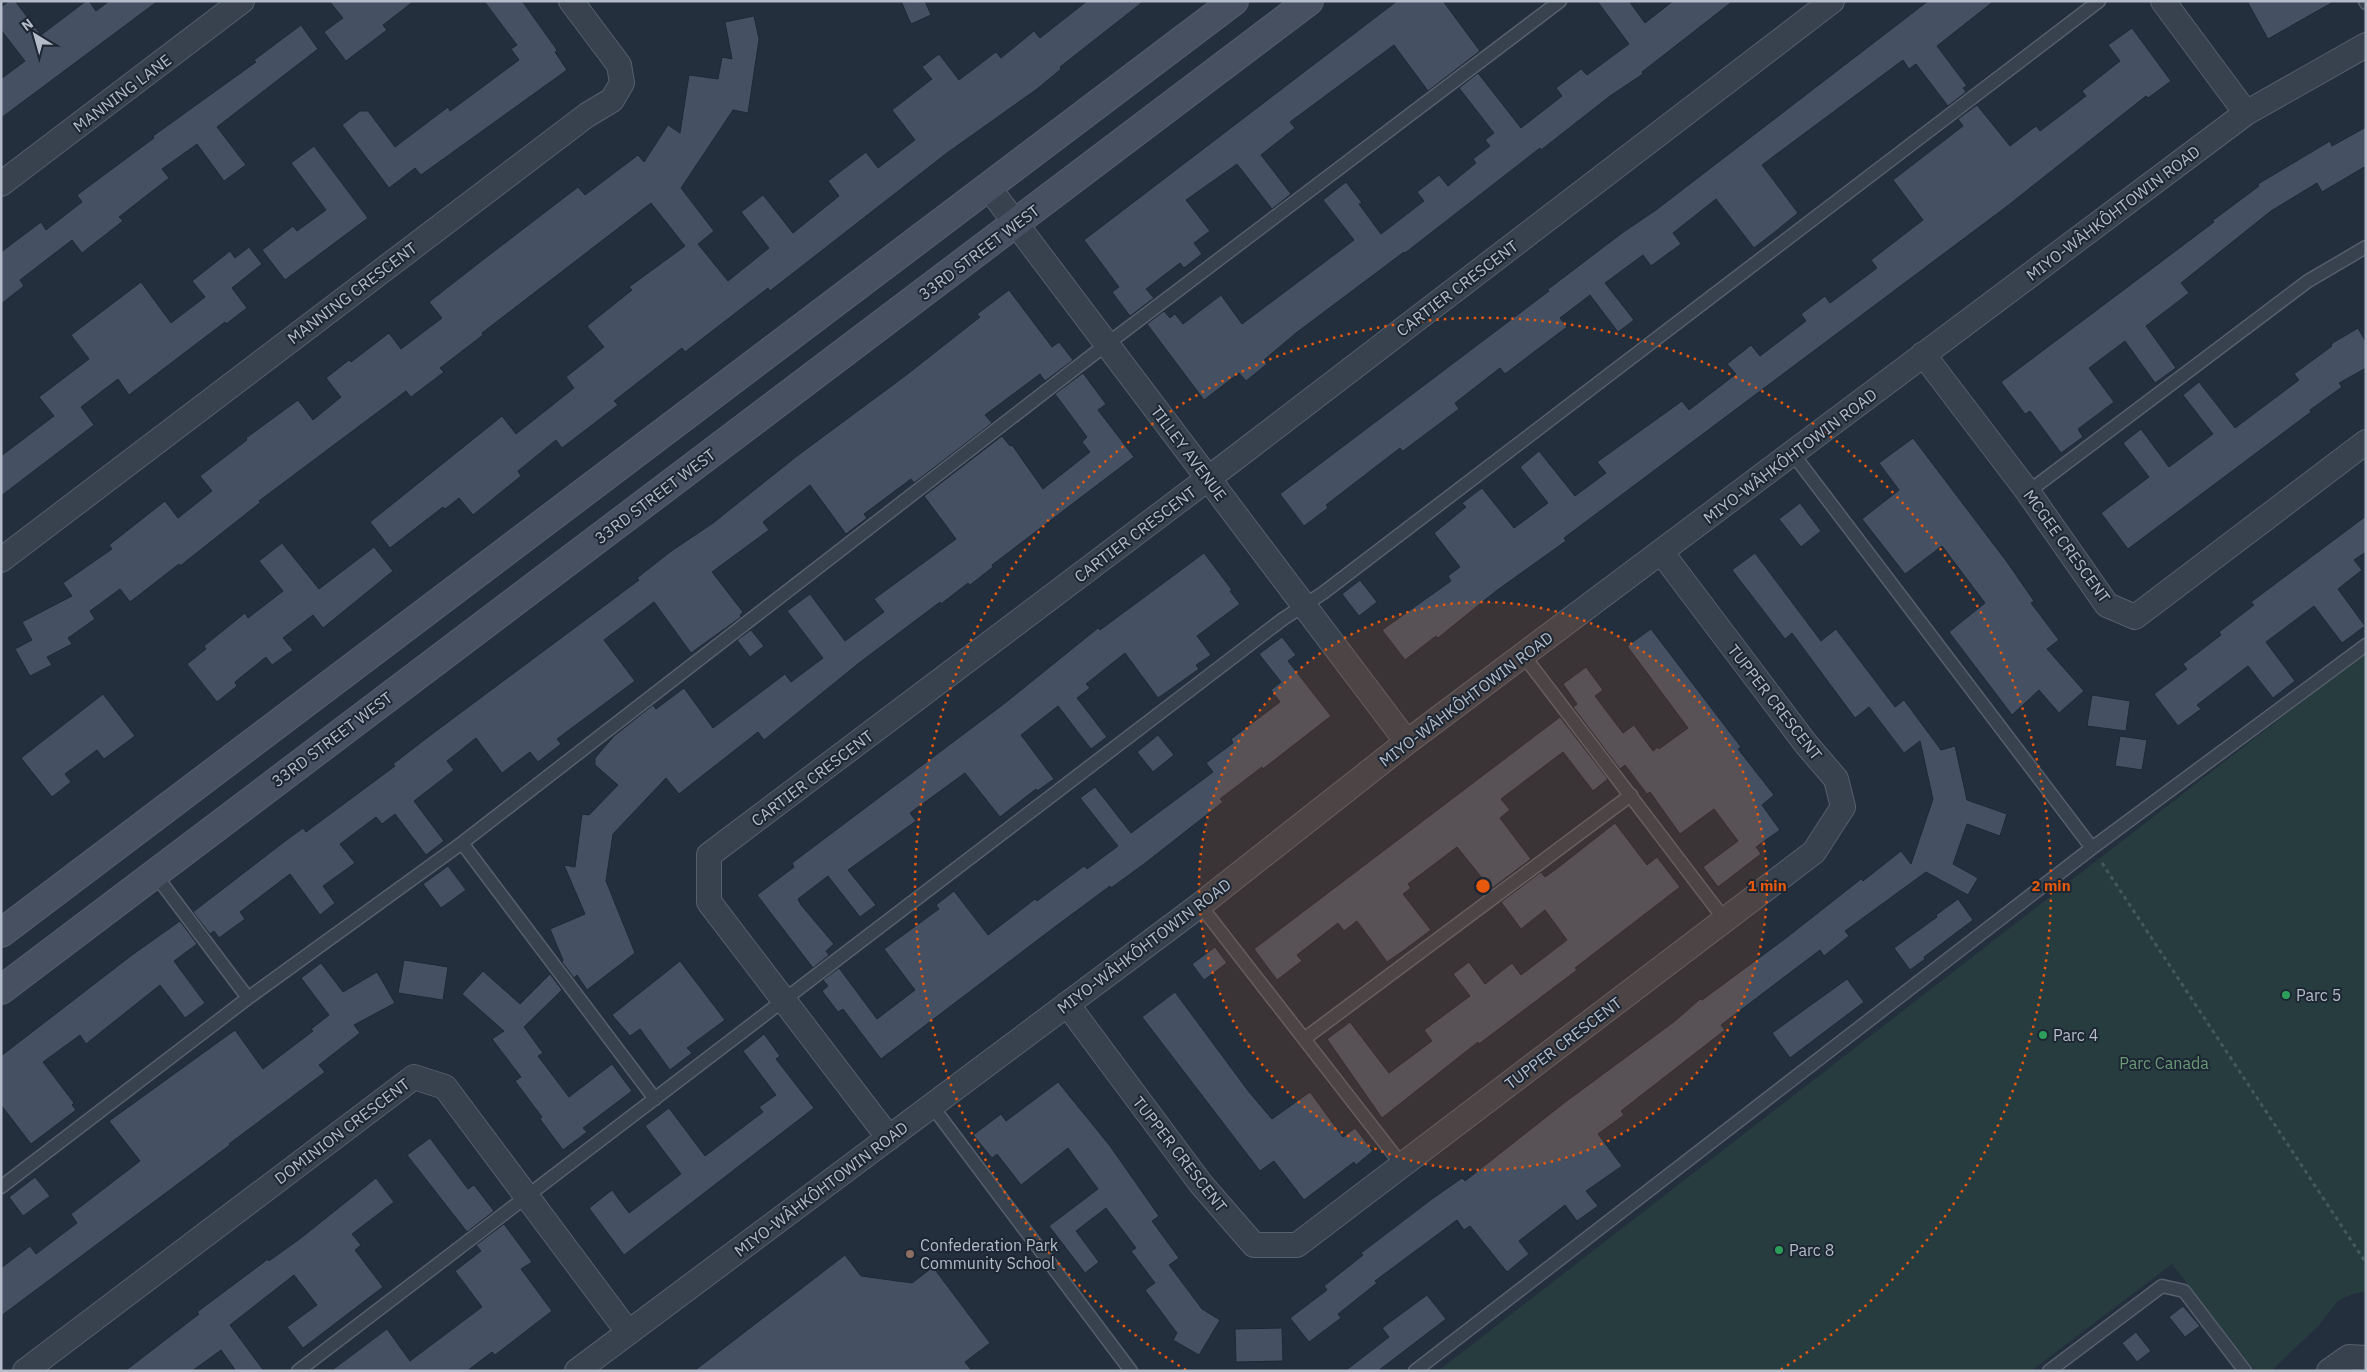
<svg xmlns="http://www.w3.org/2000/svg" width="2367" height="1372" viewBox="0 0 2367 1372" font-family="'IBM Plex Sans',sans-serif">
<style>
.green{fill:#263c3f}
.building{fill:#455162;stroke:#1f2835}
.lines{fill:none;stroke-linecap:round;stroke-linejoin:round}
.service-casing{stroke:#565f6c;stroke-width:15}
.minor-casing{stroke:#565f6c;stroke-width:26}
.secondary-casing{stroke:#565f6c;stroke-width:30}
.path{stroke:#44595c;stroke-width:3;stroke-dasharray:4 4;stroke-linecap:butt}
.service{stroke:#38414e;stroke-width:12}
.minor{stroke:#38414e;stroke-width:24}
.secondary{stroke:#465061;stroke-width:28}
.ring{fill:none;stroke:#e8590c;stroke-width:2.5;stroke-dasharray:2.5 5}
.leisure-dot{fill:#2e9e5b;stroke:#1d2633;stroke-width:2}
.education-dot{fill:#8d6e63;stroke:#1d2633;stroke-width:2}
.labels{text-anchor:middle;stroke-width:4;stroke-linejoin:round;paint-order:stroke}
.street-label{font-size:16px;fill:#b4bcc9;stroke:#1d2633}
.poi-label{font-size:16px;fill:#b4bcc9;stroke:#1d2633;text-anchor:start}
.park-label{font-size:16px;fill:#6b9a76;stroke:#1d2633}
.centre{fill:#e8590c;stroke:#1d2633;stroke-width:2.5}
.ring-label{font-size:15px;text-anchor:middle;font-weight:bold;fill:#e8590c;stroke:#1d2633;stroke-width:4;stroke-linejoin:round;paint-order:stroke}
</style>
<rect width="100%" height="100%" fill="#242f3e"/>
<path class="green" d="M 2366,652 L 2366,1292 L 2355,1293 L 2338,1301 L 2318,1326 L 2271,1371 L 2255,1371 L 2172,1264 L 2031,1371 L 1438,1371 Z"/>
<path class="building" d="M 9,1 L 15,1 L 41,35 L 86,1 L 89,1 L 96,11 L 109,1 L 158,1 L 1,118 L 1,79 L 25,61 L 1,30 L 1,7 Z
M 329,1 L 414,1 L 383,25 L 387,30 L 346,61 L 324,32 L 343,18 Z
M 484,1 L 522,1 L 557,50 L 555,52 L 567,70 L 421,175 L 415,168 L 389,188 L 342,125 L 360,111 L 368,111 L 395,147 L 448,107 L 450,111 L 519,60 L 511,49 L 517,45 Z
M 901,1 L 925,1 L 931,15 L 911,24 Z
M 1087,1 L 1144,1 L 1060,67 L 1061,69 L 1037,89 L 947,153 L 770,291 L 768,288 L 685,352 L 682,348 L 614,401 L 618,405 L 562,448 L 556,440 L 518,471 L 521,476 L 473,515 L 459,498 L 445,509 L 443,507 L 390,548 L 370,522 L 502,416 L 516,434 L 574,388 L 566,377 L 604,347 L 587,326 L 632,290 L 629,287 L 685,246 L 651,203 L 482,333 L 483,335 L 440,368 L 444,372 L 411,397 L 406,391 L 259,501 L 261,502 L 180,566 L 179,564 L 130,602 L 120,589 L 90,611 L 95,619 L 68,638 L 72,644 L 47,657 L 52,665 L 30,676 L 15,649 L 32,640 L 22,622 L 72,596 L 63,583 L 112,549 L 109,545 L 165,501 L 178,518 L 212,491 L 200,476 L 247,440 L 246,438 L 298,400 L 313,420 L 341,397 L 326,378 L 349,360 L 351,362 L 389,333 L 401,349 L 442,318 L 429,302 L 484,259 L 578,187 L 585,195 L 638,155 L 644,162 L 668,125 L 680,133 L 689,75 L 718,79 L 722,57 L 732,59 L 725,22 L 754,16 L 759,39 L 748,113 L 733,110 L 681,188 L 714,231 L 698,244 L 728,281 L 769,248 L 741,212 L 763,195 L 793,233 L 839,196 L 828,181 L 866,152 L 878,168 L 915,140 L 892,110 L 932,79 L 922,67 L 939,54 L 959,80 L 996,52 L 1001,58 L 1034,31 L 1040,38 Z
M 1397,1 L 1443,1 L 1480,51 L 1428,91 L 1394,45 L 1290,122 L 1295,128 L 1261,155 L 1291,194 L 1272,209 L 1237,164 L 1186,200 L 1210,231 L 1194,243 L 1202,254 L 1184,268 L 1180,263 L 1146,289 L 1154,298 L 1130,316 L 1112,292 L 1119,287 L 1084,240 Z
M 1597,1 L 1629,1 L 1645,23 L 1673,1 L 1733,1 L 1642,72 L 1643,74 L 1610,96 L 1541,150 L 1540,148 L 1405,253 L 1404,252 L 1296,333 L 1264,360 L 1267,364 L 1246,381 L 1239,373 L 1204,400 L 1147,324 L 1164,311 L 1170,318 L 1175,314 L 1183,324 L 1221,295 L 1242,324 L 1354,240 L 1323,200 L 1346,182 L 1362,203 L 1359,204 L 1381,234 L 1424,201 L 1417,192 L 1439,175 L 1448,186 L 1476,163 L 1473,159 L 1490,146 L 1485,140 L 1494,133 L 1459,88 L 1478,73 L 1521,128 L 1562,96 L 1556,88 L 1581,69 L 1587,75 L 1629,44 Z
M 1928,1 L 1994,1 L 1937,46 L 1967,86 L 1963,88 L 1966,92 L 1948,106 L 1916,64 L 1909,69 L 1903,60 L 1762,165 L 1798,213 L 1776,231 L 1754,248 L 1716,199 L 1673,233 L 1681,244 L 1651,266 L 1643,255 L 1605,283 L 1634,320 L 1618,332 L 1590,295 L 1560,318 L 1567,327 L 1505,374 L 1500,368 L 1455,403 L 1459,409 L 1403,451 L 1400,448 L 1326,505 L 1328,508 L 1304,526 L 1280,494 L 1549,291 L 1547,290 L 1622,233 L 1656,210 Z
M 2247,1 L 2335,1 L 2268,39 Z
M 301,25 L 318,49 L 217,127 L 246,165 L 224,181 L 197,144 L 162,169 L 169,178 L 119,217 L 123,221 L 82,253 L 72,240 L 20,280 L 24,286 L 1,304 L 1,252 L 41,222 L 46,230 L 82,202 L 77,195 L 154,138 L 153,136 L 256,62 L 254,60 Z
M 2132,28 L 2171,81 L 2148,98 L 2146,96 L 2006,207 L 1564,538 L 1566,541 L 1496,591 L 1438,638 L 1436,636 L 1405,660 L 1382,630 L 1451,581 L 1448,576 L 1460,567 L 1434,533 L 1466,507 L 1462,503 L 1482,488 L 1514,528 L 1548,503 L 1520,467 L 1539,451 L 1575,496 L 1606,473 L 1597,462 L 1682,401 L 1689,410 L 1736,374 L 1727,364 L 1751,345 L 1760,356 L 1806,321 L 1801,314 L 1825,296 L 1830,303 L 1877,268 L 1871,260 L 1923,220 L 1893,180 L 1963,126 L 1958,119 L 1977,105 L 2010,146 L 2036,126 L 2040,131 L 2086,96 L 2082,91 L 2120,61 L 2108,45 Z
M 2366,127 L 2366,166 L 2322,192 L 2317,183 L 2271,211 L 2181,283 L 2189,293 L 2146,326 L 2176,368 L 2155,383 L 2125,341 L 2089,368 L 2114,402 L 2078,429 L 2083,437 L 2061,453 L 2030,411 L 2025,414 L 2001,382 L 2214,222 L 2212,221 L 2259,186 L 2258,184 L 2330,141 L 2332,146 Z
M 314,146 L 368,218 L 285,280 L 262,250 L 293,226 L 297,231 L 326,210 L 291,163 Z
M 249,247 L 262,264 L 232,288 L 247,308 L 226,324 L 225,322 L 129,395 L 118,379 L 81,407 L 94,425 L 1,496 L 1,456 L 54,416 L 39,397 L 89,359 L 71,335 L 141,282 L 171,323 L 205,297 L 192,281 L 230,251 L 235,258 Z
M 1009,290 L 1052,347 L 1059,342 L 1073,360 L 1045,381 L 1040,374 L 985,415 L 992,423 L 914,483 L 911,479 L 864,514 L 867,518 L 846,534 L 810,485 L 763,522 L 769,530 L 712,572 L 743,612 L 740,615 L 741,617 L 691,653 L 654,602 L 604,640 L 635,681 L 557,739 L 561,744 L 538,762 L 530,752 L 502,773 L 476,738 L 447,761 L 454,770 L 414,801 L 444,841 L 426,855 L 395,814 L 382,824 L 376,817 L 340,844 L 355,863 L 323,886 L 335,903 L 320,915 L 290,874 L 240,912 L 245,919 L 219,938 L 214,931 L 210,934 L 193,912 L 280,845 L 303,828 L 306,832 L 395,766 L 393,764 L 432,734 L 639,580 L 637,578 L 670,552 L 713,523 L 797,456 L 905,376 L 980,317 L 977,314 Z
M 2358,328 L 2366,342 L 2366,368 L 2339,383 L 2342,387 L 2310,410 L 2311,412 L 2128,549 L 2101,513 L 2149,477 L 2123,443 L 2141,429 L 2169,467 L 2213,434 L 2183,395 L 2199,382 L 2235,428 L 2299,380 L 2294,374 L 2332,346 L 2331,344 Z
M 1083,373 L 1106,404 L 1098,410 L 1134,457 L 992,565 L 993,567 L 970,585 L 968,583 L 941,604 L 940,602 L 859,663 L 764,740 L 758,732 L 679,794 L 666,778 L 613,834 L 606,881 L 635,953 L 587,990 L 577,975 L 574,978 L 562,962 L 563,960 L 550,929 L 585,914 L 564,865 L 575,867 L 582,814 L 589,815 L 618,785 L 595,765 L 595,758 L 614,736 L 653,705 L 656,709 L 684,688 L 713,728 L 785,674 L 791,682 L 823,658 L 787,611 L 810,594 L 845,641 L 884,612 L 874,599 L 956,539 L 924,496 L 1002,436 L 1010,446 L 1012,445 L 1043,489 L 1090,452 L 1082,442 L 1087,437 L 1055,394 Z
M 1913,438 L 2007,562 L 2034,601 L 2031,603 L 2059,640 L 2047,649 L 2084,691 L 2059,713 L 2039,690 L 2012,715 L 1949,632 L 1985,603 L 1942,546 L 1905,574 L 1862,519 L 1899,490 L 1879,463 Z
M 1800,503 L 1821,531 L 1801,547 L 1779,519 Z
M 2366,516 L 2366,552 L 2354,560 L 2362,570 L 2338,589 L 2365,626 L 2342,643 L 2314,606 L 2266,642 L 2295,681 L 2273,698 L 2248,666 L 2197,705 L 2201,709 L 2178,726 L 2154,694 L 2187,669 L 2183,664 L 2221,635 L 2219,632 L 2254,605 L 2251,602 Z
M 282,543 L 319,589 L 374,547 L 393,571 L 323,628 L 313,615 L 283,638 L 293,650 L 272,665 L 266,657 L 235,682 L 237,686 L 217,702 L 187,664 L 206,649 L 204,646 L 245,613 L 248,618 L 283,591 L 259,561 Z
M 1204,553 L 1232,590 L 1230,591 L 1240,604 L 1197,636 L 1211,655 L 1196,665 L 1199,669 L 1158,698 L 1125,653 L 1086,684 L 1090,688 L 1077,698 L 1107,737 L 1091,749 L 1058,706 L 1021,735 L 1054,779 L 1037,791 L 1036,789 L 1000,817 L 965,773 L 910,813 L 916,821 L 848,870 L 876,905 L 860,917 L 828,876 L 798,899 L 801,905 L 834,944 L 826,951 L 829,955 L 813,968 L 757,895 L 794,867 L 792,863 L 1005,703 L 1098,628 L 1100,630 Z
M 1755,553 L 1821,641 L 1836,629 L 1895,707 L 1904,700 L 1941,750 L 1955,746 L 1967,800 L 2007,814 L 2000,836 L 1967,824 L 1953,864 L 1978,878 L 1968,895 L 1926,872 L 1845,931 L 1849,936 L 1824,956 L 1820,950 L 1721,1025 L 1725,1030 L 1621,1111 L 1624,1115 L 1598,1134 L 1622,1166 L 1586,1191 L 1598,1206 L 1577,1221 L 1565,1205 L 1519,1241 L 1529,1254 L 1507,1272 L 1470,1226 L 1464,1230 L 1457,1220 L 1375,1281 L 1377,1283 L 1338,1314 L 1341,1318 L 1309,1342 L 1290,1318 L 1327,1290 L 1324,1286 L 1363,1255 L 1361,1253 L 1432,1199 L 1462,1178 L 1465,1181 L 1564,1103 L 1675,1021 L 1700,999 L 1702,1000 L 1786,938 L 1861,879 L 1863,881 L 1901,851 L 1911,864 L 1933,799 L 1920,741 L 1904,753 L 1869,707 L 1855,718 L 1792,633 L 1785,639 L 1732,570 Z
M 1360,580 L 1377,602 L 1359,616 L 1342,594 Z
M 1651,629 L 1741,747 L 1738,749 L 1774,795 L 1762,805 L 1780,830 L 1756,847 L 1761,854 L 1718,887 L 1703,867 L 1738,841 L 1714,809 L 1680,834 L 1650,792 L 1647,794 L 1625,765 L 1620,769 L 1573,707 L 1577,704 L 1563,684 L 1586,667 L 1603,690 L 1595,696 L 1623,733 L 1634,725 L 1653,751 L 1658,747 L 1659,749 L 1688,728 L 1627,646 Z
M 751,630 L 764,646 L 750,657 L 737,640 Z
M 1282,637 L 1296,655 L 1288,661 L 1331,716 L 1263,769 L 1262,767 L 1220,799 L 1223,802 L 1144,864 L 1111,888 L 1110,886 L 1056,926 L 881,1059 L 843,1009 L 838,1012 L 822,991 L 828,986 L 823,980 L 839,968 L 877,1019 L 915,990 L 884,949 L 939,909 L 936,905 L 954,891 L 988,935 L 1035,899 L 1037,901 L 1084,866 L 1087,869 L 1118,846 L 1080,798 L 1095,787 L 1131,833 L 1213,772 L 1206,763 L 1233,743 L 1231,739 L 1280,702 L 1271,690 L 1281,682 L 1259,654 Z
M 103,694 L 135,736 L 104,759 L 97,750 L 65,774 L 71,782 L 52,797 L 21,758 Z
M 2092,695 L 2130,701 L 2126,731 L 2087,726 Z
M 1560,717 L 1608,779 L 1593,791 L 1563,752 L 1501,799 L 1510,810 L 1500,818 L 1531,859 L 1491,889 L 1457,847 L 1408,884 L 1411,888 L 1403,894 L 1431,930 L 1407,948 L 1387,962 L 1357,921 L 1344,931 L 1338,923 L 1297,955 L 1302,961 L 1277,980 L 1254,949 Z
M 1158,735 L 1174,755 L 1153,772 L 1137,752 Z
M 2120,736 L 2147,740 L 2142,770 L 2115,766 Z
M 1615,823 L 1647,865 L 1657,857 L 1680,887 L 1575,968 L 1577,970 L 1479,1044 L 1478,1042 L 1382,1118 L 1327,1039 L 1350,1022 L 1389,1073 L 1432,1041 L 1424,1030 L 1470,996 L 1453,974 L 1469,962 L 1485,984 L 1512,963 L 1521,975 L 1567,940 L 1545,910 L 1521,929 L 1501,902 L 1541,872 L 1545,877 L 1555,870 Z
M 448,866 L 466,890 L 441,908 L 423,884 Z
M 1958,899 L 1973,920 L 1924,957 L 1925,959 L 1910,970 L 1894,948 L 1937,917 L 1936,915 Z
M 180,921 L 197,944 L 174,961 L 205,1003 L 185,1018 L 160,985 L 86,1044 L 80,1035 L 43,1062 L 74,1103 L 72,1105 L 76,1110 L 31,1144 L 1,1105 L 1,1056 L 132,955 Z
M 1215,947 L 1227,963 L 1204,980 L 1192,964 Z
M 404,960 L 448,967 L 443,1000 L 398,993 Z
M 680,961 L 725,1020 L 687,1048 L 692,1053 L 670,1070 L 640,1029 L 630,1036 L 612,1015 Z
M 321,963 L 343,992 L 377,972 L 395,1003 L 354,1025 L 360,1033 L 319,1065 L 325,1072 L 229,1144 L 230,1145 L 1,1316 L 1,1268 L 30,1246 L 36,1254 L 77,1223 L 71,1214 L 140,1161 L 109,1121 L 235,1030 L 263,1069 L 313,1031 L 311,1029 L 329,1015 L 301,978 Z
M 483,971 L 520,1004 L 550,974 L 562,990 L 524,1027 L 543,1053 L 538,1056 L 569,1097 L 612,1064 L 632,1091 L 583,1128 L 587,1132 L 563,1150 L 540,1119 L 542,1117 L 515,1081 L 521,1077 L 492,1039 L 504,1031 L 462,994 Z
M 1847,979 L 1864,1002 L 1790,1058 L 1772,1033 Z
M 1175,992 L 1249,1092 L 1272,1119 L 1310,1092 L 1343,1137 L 1355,1128 L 1373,1151 L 1356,1165 L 1354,1162 L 1304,1200 L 1274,1161 L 1260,1171 L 1142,1017 Z
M 764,1034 L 780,1056 L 776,1059 L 814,1108 L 624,1255 L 589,1208 L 612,1190 L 629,1213 L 681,1174 L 645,1126 L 669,1108 L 705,1156 L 763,1112 L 759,1107 L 776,1095 L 743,1051 Z
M 1058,1082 L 1110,1146 L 1159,1216 L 1152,1221 L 1179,1258 L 1169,1265 L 1202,1309 L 1220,1320 L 1199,1355 L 1173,1340 L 1177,1333 L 1145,1290 L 1155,1283 L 1131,1251 L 1136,1248 L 1106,1208 L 1076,1231 L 1099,1262 L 1085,1273 L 1049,1226 L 1098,1189 L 1068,1148 L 1021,1185 L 997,1154 L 992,1158 L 973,1135 L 1001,1114 L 1006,1121 Z
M 430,1138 L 468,1189 L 474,1185 L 494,1211 L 467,1232 L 407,1155 Z
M 35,1177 L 50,1196 L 23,1216 L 9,1197 Z
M 376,1178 L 394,1202 L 352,1234 L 361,1245 L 355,1250 L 383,1287 L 303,1348 L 287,1327 L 317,1305 L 294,1275 L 230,1325 L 264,1371 L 236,1371 L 221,1350 L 192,1371 L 125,1371 L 199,1314 L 197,1312 L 268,1259 L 269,1261 L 301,1238 Z
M 504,1224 L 532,1262 L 521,1269 L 552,1311 L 495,1355 L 492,1352 L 467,1371 L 331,1371 L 387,1329 L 410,1361 L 482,1307 L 455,1271 L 481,1251 L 476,1245 Z
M 845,1255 L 861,1276 L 912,1283 L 933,1267 L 990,1343 L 965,1362 L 972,1371 L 694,1371 Z
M 1427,1295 L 1446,1319 L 1378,1371 L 1345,1371 L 1389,1337 L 1382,1328 Z
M 2183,1306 L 2200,1326 L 2185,1337 L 2169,1317 Z
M 1282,1328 L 1283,1361 L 1236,1362 L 1235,1329 Z
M 2136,1332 L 2151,1351 L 2137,1362 L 2122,1343 Z"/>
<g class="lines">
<defs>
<path id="service" d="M 2365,1 L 2366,3
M 1793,454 L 2092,848
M 2028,492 L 2308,281 L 2366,247
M 1524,656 L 1725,920
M 462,843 L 655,1099
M 154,873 L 248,998
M 1200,905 L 1402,1165
M 1304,1039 L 1631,795
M 932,1106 L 1131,1371
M 1,1187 L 248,998 L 462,843 L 1086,360 L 1560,1
M 298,1371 L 1283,619 L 1323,593 L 2099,1
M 1415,1371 L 2092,848 L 2366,645
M 2049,1371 L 2162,1286 L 2184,1291 L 2245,1371"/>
<path id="minor" d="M 2163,1 L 2246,113
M 1,184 L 242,1
M 989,188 L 1407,742
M 1923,354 L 2028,492 L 2107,605 L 2135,617 L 2366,442
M 1,560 L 587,115 L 612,100 L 622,83 L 619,65 L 571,1
M 1067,1004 L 1201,1184 L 1254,1245 L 1297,1245 L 1814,852 L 1843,807 L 1836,779 L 1806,744 L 1662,553
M 889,1138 L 709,902 L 709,855 L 1230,462 L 1832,1
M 25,1371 L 414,1077 L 445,1087 L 628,1332
M 577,1371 L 1200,905 L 1407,742 L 2246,113 L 2366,45
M 2329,1371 L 2349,1357 L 2366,1358"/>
<path id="secondary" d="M 1,933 L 1234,1
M 1,990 L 1309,1"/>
</defs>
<use href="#service" class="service-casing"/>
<use href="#minor" class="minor-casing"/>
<use href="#secondary" class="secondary-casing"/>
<path class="path" d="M 2102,863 L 2366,1263"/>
<use href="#service" class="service"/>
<use href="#minor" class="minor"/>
<use href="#secondary" class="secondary"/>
</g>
<circle cx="1483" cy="886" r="284" fill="#e8590c" fill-opacity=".12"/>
<g class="ring">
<circle cx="1483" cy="886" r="284"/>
<path d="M1186 1370A568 568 0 1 1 1780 1370"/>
</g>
<g class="leisure-dot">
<circle cx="2286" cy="995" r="5"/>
<circle cx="2043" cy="1035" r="5"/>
<circle cx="1779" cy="1250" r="5"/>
</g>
<circle class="education-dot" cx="910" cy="1254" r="5"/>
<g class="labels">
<g class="street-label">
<text transform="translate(122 93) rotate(-37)" y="6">MANNING LANE</text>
<text transform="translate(2113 213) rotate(-37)" y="6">MIYO-WÂHKÔHTOWIN ROAD</text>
<text transform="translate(979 252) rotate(-37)" y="6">33RD STREET WEST</text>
<text transform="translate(1457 288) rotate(-37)" y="6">CARTIER CRESCENT</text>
<text transform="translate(352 293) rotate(-37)" y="6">MANNING CRESCENT</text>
<text transform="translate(1189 453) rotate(53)" y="6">TILLEY AVENUE</text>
<text transform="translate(1790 456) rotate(-37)" y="6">MIYO-WÂHKÔHTOWIN ROAD</text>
<text transform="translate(655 496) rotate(-37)" y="6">33RD STREET WEST</text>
<text transform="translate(1135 534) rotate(-37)" y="6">CARTIER CRESCENT</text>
<text transform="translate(2067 546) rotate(54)" y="6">MCGEE CRESCENT</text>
<text transform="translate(1466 699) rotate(-37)" y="6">MIYO-WÂHKÔHTOWIN ROAD</text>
<text transform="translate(1775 702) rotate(52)" y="6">TUPPER CRESCENT</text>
<text transform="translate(332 739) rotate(-37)" y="6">33RD STREET WEST</text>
<text transform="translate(812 778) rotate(-37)" y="6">CARTIER CRESCENT</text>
<text transform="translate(1144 946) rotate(-37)" y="6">MIYO-WÂHKÔHTOWIN ROAD</text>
<text transform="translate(1563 1043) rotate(-37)" y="6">TUPPER CRESCENT</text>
<text transform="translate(342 1131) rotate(-37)" y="6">DOMINION CRESCENT</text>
<text transform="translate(1180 1154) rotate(52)" y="6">TUPPER CRESCENT</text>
<text transform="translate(821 1189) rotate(-37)" y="6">MIYO-WÂHKÔHTOWIN ROAD</text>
</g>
<g class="poi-label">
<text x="2296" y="1001">Parc 5</text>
<text x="2053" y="1041">Parc 4</text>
<text x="920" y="1251">Confederation Park<tspan x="920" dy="18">Community School</tspan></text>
<text x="1789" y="1256">Parc 8</text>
</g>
<g class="park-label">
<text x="2164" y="1069">Parc Canada</text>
</g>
</g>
<circle cx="1483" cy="886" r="8" class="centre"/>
<g class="ring-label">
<text x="1767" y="891">1 min</text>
<text x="2051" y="891">2 min</text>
</g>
<rect width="2367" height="1372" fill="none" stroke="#b4bcc9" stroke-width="5"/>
<g transform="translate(35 35) rotate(323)" stroke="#1d2633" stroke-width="4" paint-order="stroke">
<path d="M0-4L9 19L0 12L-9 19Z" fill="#b4bcc9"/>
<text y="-8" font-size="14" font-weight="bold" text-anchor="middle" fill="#b4bcc9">N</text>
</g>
</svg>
